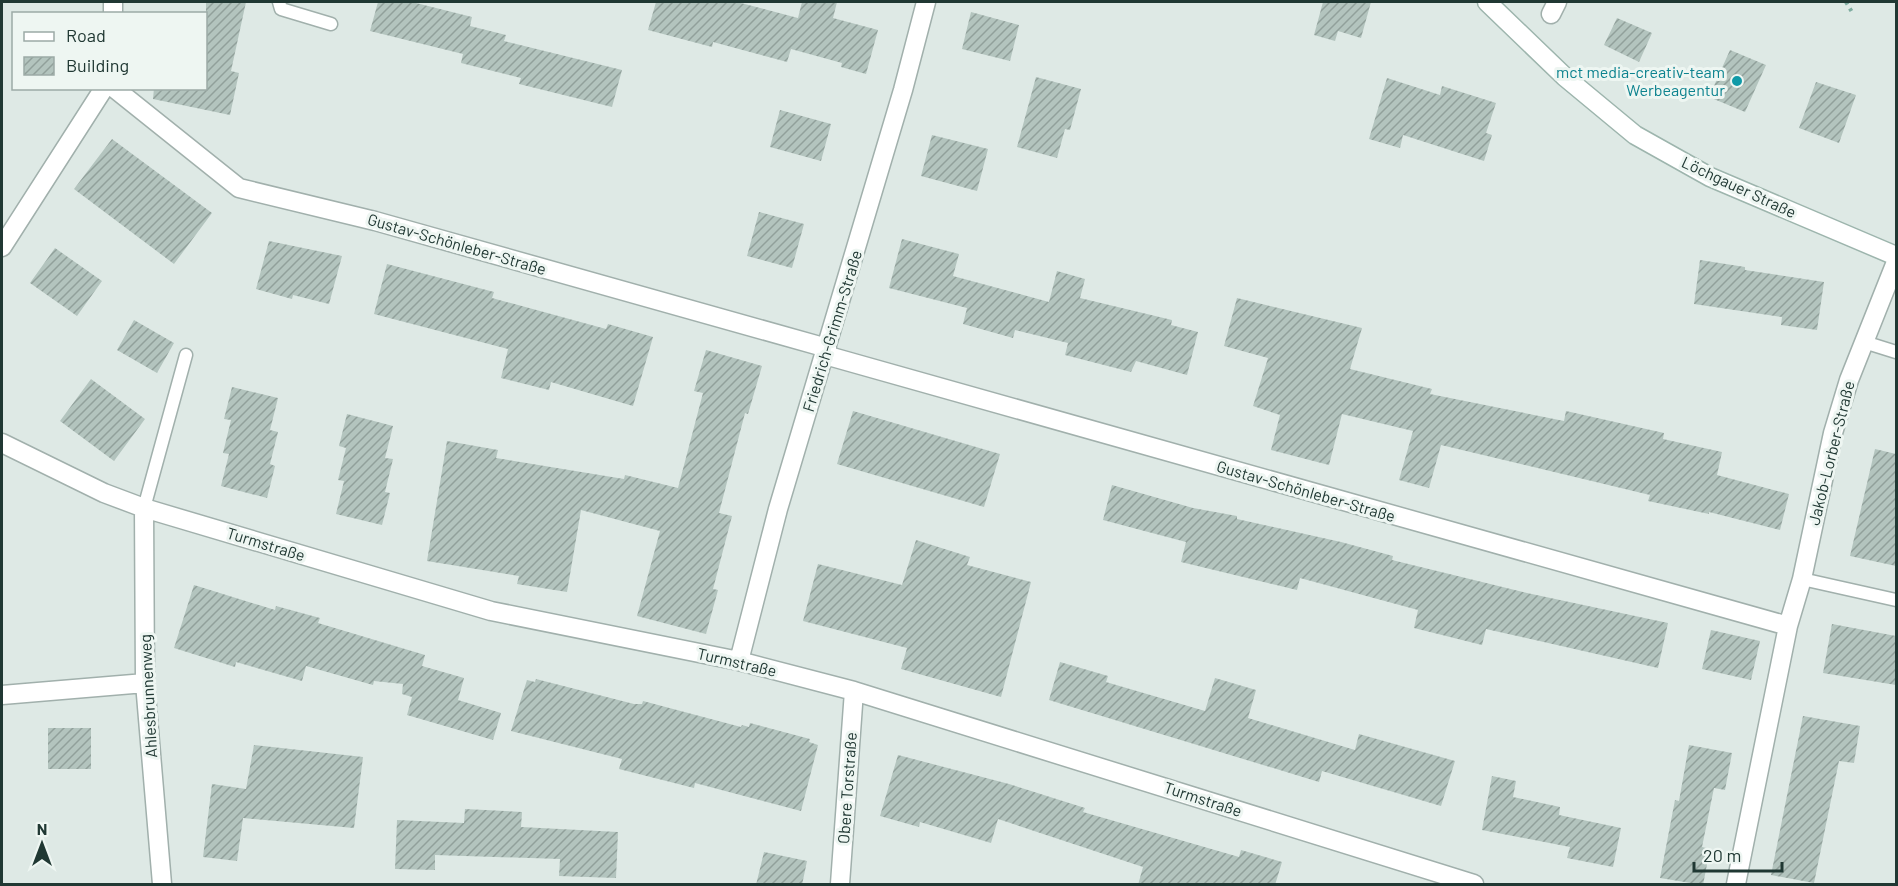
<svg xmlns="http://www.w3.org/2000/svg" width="1898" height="886" viewBox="0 0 1898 886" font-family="Barlow,sans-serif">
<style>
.building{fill:url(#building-hatch)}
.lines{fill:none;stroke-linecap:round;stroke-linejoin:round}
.service-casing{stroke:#a1b0ac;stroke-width:15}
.minor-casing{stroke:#a1b0ac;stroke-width:21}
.secondary-casing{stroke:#9db5ad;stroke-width:21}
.path{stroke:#7eaca0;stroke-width:4;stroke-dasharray:3 4.5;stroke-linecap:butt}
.service{stroke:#fff;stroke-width:12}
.minor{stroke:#fff;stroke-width:18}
.secondary{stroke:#fff;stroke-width:18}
.culture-dot{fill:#0f9aa8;stroke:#eef6f2;stroke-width:2}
.labels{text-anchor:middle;stroke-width:6;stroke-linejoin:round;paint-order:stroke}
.culture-label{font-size:16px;fill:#0d838f;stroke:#eef6f2;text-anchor:end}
.street-label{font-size:16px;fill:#203833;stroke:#eef6f2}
</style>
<defs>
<pattern id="building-hatch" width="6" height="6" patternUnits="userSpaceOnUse" patternTransform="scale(1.5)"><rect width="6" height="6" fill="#b3c4be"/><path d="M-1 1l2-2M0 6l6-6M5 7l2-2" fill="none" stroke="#91a09b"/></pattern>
</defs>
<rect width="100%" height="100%" fill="#dee9e5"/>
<path class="building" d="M 206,2 L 246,2 L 231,71 L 239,73 L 230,115 L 153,99 L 154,88 L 206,88 Z
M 378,2 L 412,2 L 472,17 L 470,26 L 506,35 L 504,41 L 622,70 L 612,107 L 519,84 L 521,78 L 461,63 L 463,54 L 370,31 Z
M 656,2 L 737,2 L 798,18 L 802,2 L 837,2 L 833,18 L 878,30 L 866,74 L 841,67 L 842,63 L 791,49 L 787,62 L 713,42 L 712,47 L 648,30 Z
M 1323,2 L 1371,2 L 1361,38 L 1338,31 L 1335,41 L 1314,35 Z
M 971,12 L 1019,25 L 1010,61 L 962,49 Z
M 1617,18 L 1652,33 L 1639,62 L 1604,45 Z
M 1730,50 L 1766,65 L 1745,112 L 1709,97 Z
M 1036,77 L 1081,89 L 1070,130 L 1065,129 L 1057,158 L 1017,147 Z
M 1387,78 L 1440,95 L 1442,86 L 1496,103 L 1486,133 L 1492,135 L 1484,161 L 1403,135 L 1400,148 L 1369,139 Z
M 1816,82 L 1856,95 L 1839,143 L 1799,128 Z
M 780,110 L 831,124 L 821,161 L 770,147 Z
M 932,135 L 988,149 L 977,191 L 921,176 Z
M 112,139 L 212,213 L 174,264 L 74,189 Z
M 759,212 L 804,224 L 792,268 L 747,256 Z
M 902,239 L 959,254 L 953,276 L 1049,302 L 1057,271 L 1085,279 L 1080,298 L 1172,320 L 1171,325 L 1198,332 L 1187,375 L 1136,361 L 1131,372 L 1065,355 L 1068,343 L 1015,330 L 1013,338 L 963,324 L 967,308 L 889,288 Z
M 269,241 L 342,256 L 329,304 L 293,295 L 292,299 L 256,289 Z
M 55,248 L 102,281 L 77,316 L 30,283 Z
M 1700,260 L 1745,267 L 1745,270 L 1824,282 L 1817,330 L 1781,325 L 1782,317 L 1694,304 Z
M 387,264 L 494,292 L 492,298 L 606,329 L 608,324 L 653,337 L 633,406 L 551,382 L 549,390 L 501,378 L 508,349 L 374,314 Z
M 1237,298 L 1362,328 L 1350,369 L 1432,389 L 1430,394 L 1564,421 L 1566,411 L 1664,433 L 1663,439 L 1722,452 L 1717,475 L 1789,494 L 1780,530 L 1709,512 L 1709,514 L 1648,501 L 1650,495 L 1441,445 L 1429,488 L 1399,480 L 1413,431 L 1342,414 L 1329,465 L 1271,450 L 1280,415 L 1253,406 L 1268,358 L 1224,346 Z
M 134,320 L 174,343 L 157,373 L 117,350 Z
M 706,350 L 762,366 L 748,414 L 745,413 L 719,513 L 732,516 L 713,589 L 718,590 L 706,634 L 637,616 L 660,531 L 581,510 L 567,592 L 517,584 L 519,576 L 427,561 L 447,441 L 498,450 L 496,458 L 624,479 L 625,475 L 678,488 L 703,393 L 694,391 Z
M 91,379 L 145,419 L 114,461 L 60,421 Z
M 232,387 L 278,398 L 270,430 L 278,432 L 270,464 L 275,466 L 267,498 L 221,486 L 229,454 L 223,453 L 231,420 L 224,419 Z
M 853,411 L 1000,454 L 984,507 L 837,464 Z
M 347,414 L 393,426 L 385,458 L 393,459 L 385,492 L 390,493 L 382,525 L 336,514 L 344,481 L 338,480 L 346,448 L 339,446 Z
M 1875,449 L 1896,454 L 1896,566 L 1850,556 Z
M 1112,485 L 1193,508 L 1237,516 L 1237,519 L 1341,542 L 1393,556 L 1392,560 L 1527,593 L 1668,623 L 1658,668 L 1486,629 L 1482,645 L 1414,628 L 1418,610 L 1300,578 L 1297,590 L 1181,562 L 1186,542 L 1103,520 Z
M 916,540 L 970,557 L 967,565 L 1031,582 L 1001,697 L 901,669 L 907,648 L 803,621 L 818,564 L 902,585 Z
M 194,585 L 275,610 L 276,606 L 320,618 L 318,623 L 425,655 L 422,666 L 464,678 L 458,700 L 501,713 L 493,740 L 407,715 L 412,697 L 402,694 L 403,684 L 374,681 L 373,685 L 306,666 L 302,681 L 236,662 L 235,667 L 174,648 Z
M 1832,624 L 1896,636 L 1896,685 L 1823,673 Z
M 1711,630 L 1760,641 L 1751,680 L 1702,669 Z
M 1060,662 L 1108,676 L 1106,682 L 1205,711 L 1215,678 L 1256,690 L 1248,718 L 1355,750 L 1359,734 L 1455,761 L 1441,806 L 1322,771 L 1319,782 L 1049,700 Z
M 536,679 L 634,704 L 642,704 L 643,701 L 741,727 L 742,725 L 749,727 L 750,723 L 810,739 L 809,742 L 818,745 L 801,811 L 695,783 L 694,788 L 619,769 L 622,759 L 511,731 L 527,680 L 535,682 Z
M 1803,716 L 1860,726 L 1854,763 L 1839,761 L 1814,883 L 1771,875 Z
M 48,728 L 91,728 L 91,769 L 48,769 Z
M 254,745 L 363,757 L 354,828 L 243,818 L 237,861 L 203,857 L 212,784 L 246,789 Z
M 1689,745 L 1732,753 L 1725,790 L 1714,788 L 1702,847 L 1710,849 L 1703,885 L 1660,878 L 1675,800 L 1679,801 Z
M 898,755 L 1009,784 L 1085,808 L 1083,812 L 1239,857 L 1241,850 L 1282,862 L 1275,885 L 1138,885 L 1143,867 L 998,819 L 991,843 L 920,822 L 919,827 L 880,816 Z
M 1492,776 L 1516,781 L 1513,797 L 1560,807 L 1559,815 L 1621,828 L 1613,867 L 1567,858 L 1570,847 L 1482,830 Z
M 465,809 L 522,812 L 521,827 L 618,832 L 616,878 L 559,876 L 560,859 L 435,855 L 435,870 L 395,869 L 397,820 L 464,823 Z
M 764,852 L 807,861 L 802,885 L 756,885 Z"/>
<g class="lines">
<defs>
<path id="service" d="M 279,2 L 281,9 L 331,24
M 1864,342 L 1896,352
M 144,508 L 186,355
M 1802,579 L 1896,600"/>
<path id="minor" d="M 113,14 L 113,2
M 1551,14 L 1557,2
M 114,88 L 239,188 L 375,221 L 827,348
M 2,247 L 104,88
M 825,355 L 1788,626
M 2,443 L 104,493 L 144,508 L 491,611 L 739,661 L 854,691 L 1474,884
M 144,508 L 145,683 L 162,884
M 739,661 L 778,509 L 903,90 L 926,2
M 2,695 L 145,683
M 840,884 L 854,691
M 1736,884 L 1788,626 L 1802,579 L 1833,433 L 1849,380 L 1896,262"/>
<path id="secondary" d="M 1487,2 L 1565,77 L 1635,135 L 1710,177 L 1896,256"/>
</defs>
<use href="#service" class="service-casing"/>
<use href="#minor" class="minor-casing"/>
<use href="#secondary" class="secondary-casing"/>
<path class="path" d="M 1846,2 L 1852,12"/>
<use href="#service" class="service"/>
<use href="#minor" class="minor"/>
<use href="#secondary" class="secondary"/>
</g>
<circle class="culture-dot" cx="1737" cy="81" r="6"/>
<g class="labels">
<g class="culture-label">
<text x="1725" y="78">mct media-creativ-team<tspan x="1725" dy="18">Werbeagentur</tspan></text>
</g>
<g class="street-label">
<text transform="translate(1739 187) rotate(25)" y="6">Löchgauer Straße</text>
<text transform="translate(457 244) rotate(16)" y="6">Gustav-Schönleber-Straße</text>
<text transform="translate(832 331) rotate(-73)" y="6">Friedrich-Grimm-Straße</text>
<text transform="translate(1831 453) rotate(-76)" y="6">Jakob-Lorber-Straße</text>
<text transform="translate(1306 491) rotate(16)" y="6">Gustav-Schönleber-Straße</text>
<text transform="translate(266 544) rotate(17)" y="6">Turmstraße</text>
<text transform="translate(737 662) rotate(13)" y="6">Turmstraße</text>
<text transform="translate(148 696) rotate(-93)" y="6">Ahlesbrunnenweg</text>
<text transform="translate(847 788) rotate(-86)" y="6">Obere Torstraße</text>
<text transform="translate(1203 799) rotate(18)" y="6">Turmstraße</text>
</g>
</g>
<rect width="1898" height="886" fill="none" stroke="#203833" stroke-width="6"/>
<rect x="12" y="12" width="195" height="78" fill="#eef6f2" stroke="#9caaa6" stroke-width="1.5"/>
<rect x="24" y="32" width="30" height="9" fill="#ffffff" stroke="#9caaa6" stroke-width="1.5"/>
<text x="66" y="42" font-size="18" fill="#203833">Road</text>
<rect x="24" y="57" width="30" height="18" fill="url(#building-hatch)" stroke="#9caaa6" stroke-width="1.5"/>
<text x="66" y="72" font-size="18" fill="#203833">Building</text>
<g transform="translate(42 844)" stroke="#eef6f2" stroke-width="4.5" paint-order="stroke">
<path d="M0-4.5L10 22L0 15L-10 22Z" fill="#203833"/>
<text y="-9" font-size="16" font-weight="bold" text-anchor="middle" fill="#203833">N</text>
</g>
<path d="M1694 862v9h88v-9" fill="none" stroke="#203833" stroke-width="3"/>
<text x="1703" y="862" font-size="18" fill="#203833" stroke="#eef6f2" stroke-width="4.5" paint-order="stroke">20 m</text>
</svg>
